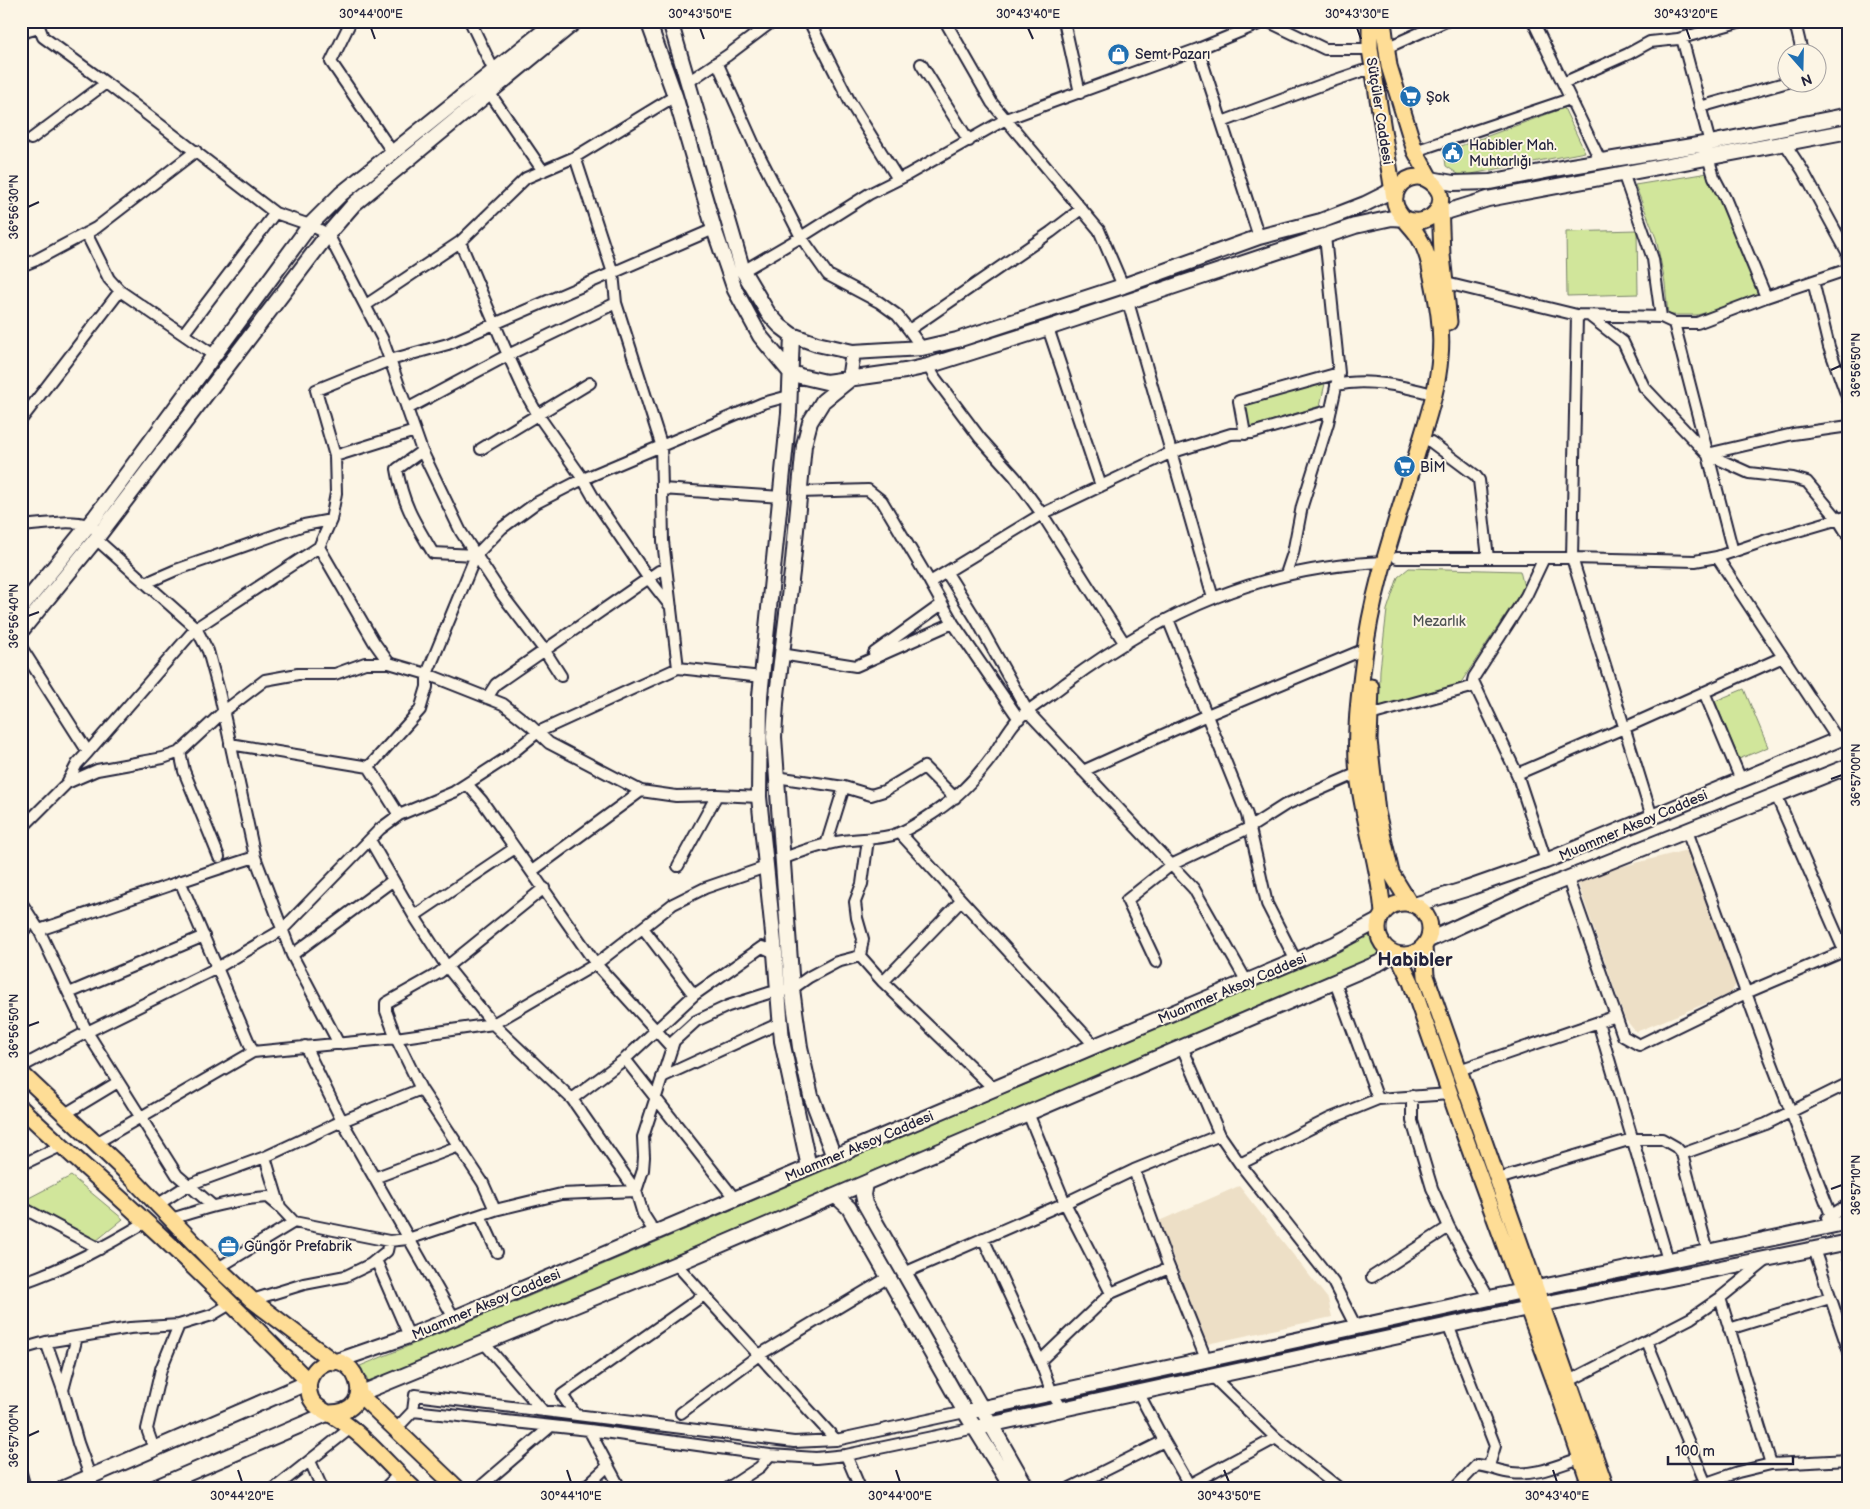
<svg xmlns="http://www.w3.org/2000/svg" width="1870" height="1509" viewBox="0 0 1870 1509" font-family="'Balsamiq Sans',sans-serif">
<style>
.built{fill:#eddfc6}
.green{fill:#d1e69b;stroke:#7a846b}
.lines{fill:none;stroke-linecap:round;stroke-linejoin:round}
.street-casing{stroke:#22223b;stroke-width:14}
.secondary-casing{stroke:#22223b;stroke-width:18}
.primary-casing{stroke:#22223b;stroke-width:19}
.street{stroke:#fcf5e5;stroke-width:10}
.secondary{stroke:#fcf5e5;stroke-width:14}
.primary{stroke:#fedd96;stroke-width:15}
.ticks{fill:none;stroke:#22223b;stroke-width:2}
.labels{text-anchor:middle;stroke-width:4;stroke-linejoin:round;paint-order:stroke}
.poi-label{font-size:14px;fill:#22223b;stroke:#fcf5e5;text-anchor:start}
.street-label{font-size:14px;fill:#22223b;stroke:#fcf5e5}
.park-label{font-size:14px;fill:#4e5353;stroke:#fcf5e5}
.district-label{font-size:19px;font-weight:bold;fill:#22223b;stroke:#fcf5e5}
.neatline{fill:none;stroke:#22223b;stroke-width:2}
.ticks-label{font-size:12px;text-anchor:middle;fill:#22223b}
</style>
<rect width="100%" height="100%" fill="#fcf5e5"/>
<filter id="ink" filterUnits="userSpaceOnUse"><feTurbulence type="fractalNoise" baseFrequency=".02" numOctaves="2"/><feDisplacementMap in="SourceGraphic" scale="10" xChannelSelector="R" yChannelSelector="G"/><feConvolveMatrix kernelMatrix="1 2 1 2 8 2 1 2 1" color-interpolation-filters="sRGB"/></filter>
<g filter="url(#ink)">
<path class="built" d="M 1687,850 L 1736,984 L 1731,993 L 1636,1032 L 1625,1019 L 1578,883 L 1616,868 Z
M 1239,1186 L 1328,1299 L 1332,1317 L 1207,1344 L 1159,1221 Z"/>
<path class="green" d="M 1564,108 L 1585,152 L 1461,176 L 1446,166 L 1444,152 Z
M 1708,173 L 1760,295 L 1731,306 L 1697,315 L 1668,315 L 1665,283 L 1656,238 L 1635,185 Z
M 1637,230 L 1638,294 L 1567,296 L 1566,232 Z
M 1326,379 L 1320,406 L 1250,427 L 1243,402 Z
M 1409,568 L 1520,571 L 1524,587 L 1456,690 L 1379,709 L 1380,670 L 1387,610 L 1398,577 Z
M 1744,689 L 1768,747 L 1739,759 L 1715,701 Z
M 1369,935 L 1381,956 C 1044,1100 707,1241 370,1385 L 360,1366 L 513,1303 L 1069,1066 Z
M 71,1176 L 123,1219 L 96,1241 L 23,1201 Z"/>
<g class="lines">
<defs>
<path id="street" d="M 37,21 L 43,37 L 106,83 L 275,213 L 310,225 L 328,234 L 382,338 L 390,360 L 448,344 L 714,229
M 351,21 L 331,62 L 393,153
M 470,21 L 494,71
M 809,21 L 850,102 L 898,179
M 945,21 L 992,103 L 1099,230 L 1123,286
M 1064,21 L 1080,93
M 1267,21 L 1325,49 L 1370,49
M 1533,21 L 1601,162
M 1792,21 L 1797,31 L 1802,52
M 1840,21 L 1849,24
M 21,33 L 39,28
M 1682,38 L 1710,143
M 1386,48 L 1446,21
M 1198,49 L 1259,237
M 717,62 L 756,149 L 801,237 L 828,275 L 879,302 L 897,315 L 909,330 L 922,348
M 921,64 L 969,141
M 688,82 L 728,55 L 773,21
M 1563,83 L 1628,54 L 1650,42 L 1678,39 L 1742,21
M 489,92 L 543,171
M 1700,107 L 1788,82
M 1222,122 L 1324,84 L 1362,71 L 1374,71
M 31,139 L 106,83
M 1784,142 L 1803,171 L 1847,252 L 1849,268
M 1415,151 L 1570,99
M 575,157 L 613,273 L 616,303 L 661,444 L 662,489 L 781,497
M 1708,157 L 1714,177 L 1725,198 L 1766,297
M 1623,173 L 1653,259 L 1661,317
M 86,233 L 109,279 L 120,291 L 215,356
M 460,242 L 508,355 L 525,392 L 538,415 L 583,479 L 595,500 L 649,579 L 671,607
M 21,266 L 36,260 L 96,228 L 196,151
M 743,271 L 801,237 L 869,194 L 907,175 L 1006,119 L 1198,49 L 1266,21
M 1813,281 L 1829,347 L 1849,402
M 1446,283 L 1577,315 L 1661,317 L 1674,323 L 1697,323 L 1766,297 L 1849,269
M 1128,302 L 1213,598
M 366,305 L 460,242 L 526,178 L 575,157 L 675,96
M 1577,315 L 1572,558 L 1652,817
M 1591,317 L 1623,342 L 1644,387 L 1707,454 L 1749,473 L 1793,478 L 1807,482 L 1838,519 L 1849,537
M 1674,323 L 1733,552
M 1048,328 L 1101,486
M 909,330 L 1051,232 L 1081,209
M 184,333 L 275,213
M 928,366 L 935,378 L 980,438 L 1015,477 L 1042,514 L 1125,644
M 1336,385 C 1367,378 1403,386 1433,394
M 407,409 L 508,355 L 616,303
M 21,420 L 120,291
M 1245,434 L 1239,401 L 1339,373
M 1431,442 L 1475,475 L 1479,480 L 1488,558
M 481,449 L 590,383
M 422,451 L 397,469 C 403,505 415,523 433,553 L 476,555
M 1707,454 L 1793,434 L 1849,426
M 335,456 L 415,431
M 662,489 L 663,541 L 678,668
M 799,492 L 868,490 L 882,501 L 930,582 L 1042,514 L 1170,453 L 1231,434 L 1252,433 L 1331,410
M 21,526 C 39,525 71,519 87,525 C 92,526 96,530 100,533
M 96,539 L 196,628 L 208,651 L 219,691 L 255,857 L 292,955 L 339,1044
M 319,547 L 374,642 L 389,663
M 1717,557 L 1838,740
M 1397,558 L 1572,558 L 1695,561 L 1717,557 L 1767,540 L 1849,516
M 1544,558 L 1526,596 L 1474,677 L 1473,681 L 1517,774 L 1546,861
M 947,573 L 976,619 L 1028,712 L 1194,889 L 1247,982
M 1286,574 L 1293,553 L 1302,506 L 1328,423 L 1339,373 L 1325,236
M 930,582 L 953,623 L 1019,719
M 146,583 L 176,570 L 304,525 L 331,520
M 1168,619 L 1247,815 L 1267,904 L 1296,961
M 21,647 L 88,752
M 874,653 L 942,604
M 781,654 L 856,666 L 953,623
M 561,676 L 545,651 L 503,596 L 476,555 L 502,528 L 536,503 L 583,479 L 763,403 L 789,396
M 1704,692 L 1741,780
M 487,698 L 496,684 L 659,571 L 666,569
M 1370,715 L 1475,686
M 230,744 L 369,767
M 180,752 L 184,771 L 219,857
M 1083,771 L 1207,715 L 1365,649
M 1517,774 L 1624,728 L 1783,657
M 776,777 L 844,787 L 871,795 L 884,791 L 924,767 L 955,798
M 67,783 L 77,764 L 88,752 L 196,628 L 319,547 L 331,520 L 336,493 L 335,456 L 316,390 L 390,360 L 422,451 L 461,532 L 476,555
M 467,784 L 482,801 L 596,964 L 672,1048
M 1776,795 L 1849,962
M 399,815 L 369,767 L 420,710 L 427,687 L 427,674 L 476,555
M 21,829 L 67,783 L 97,770 L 163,758 L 180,752 L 223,712 L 265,680 L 298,674 L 335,674 L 365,663 L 389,663 L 427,674 L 503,704 L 531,726 L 549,743 L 641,791 L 676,796 L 717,795 L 759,797
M 1687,831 L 1768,1053 L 1831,1215
M 900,833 L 1095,1046
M 826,845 L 844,787
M 782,859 C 802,851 822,844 843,841 C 862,838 882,840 899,833 C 912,828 924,819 935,812 C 958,797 978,776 994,754 C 1002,742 1010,726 1020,717 C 1035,705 1051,695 1066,683 C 1165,610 1261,567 1385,562
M 678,866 L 717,795
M 532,871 L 641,791
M 1568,879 L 1623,1036 L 1639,1045 L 1746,993 L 1849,949
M 21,902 L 39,930 L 87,1032 L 177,1175 L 213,1206
M 414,916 L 515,848
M 643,928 L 694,995
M 39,930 C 111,906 182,880 255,857
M 21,933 L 33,921
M 292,955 L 392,881
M 860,956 L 863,939 L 857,918 L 855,902 L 862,884 L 868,839
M 1156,962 L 1127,900 L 1171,865 L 1249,828 L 1285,805 L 1358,773
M 883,982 L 961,901
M 1335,982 L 1378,1099
M 69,993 L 204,936
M 1598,1022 L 1668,1260
M 305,1046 L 342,1121 L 454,1318
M 1182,1047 L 1220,1135 L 1240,1164 L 1333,1282 L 1356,1327
M 253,1052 L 396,1038 L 493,1024 L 596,964 L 673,904 L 705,888 L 766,867
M 625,1059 L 694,995 L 762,947 L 775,953
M 21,1067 L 87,1032 L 217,968 L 282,930 L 380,829 L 399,815 L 454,792 L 505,759 L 538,732 L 678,668 L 762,677
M 1459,1070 L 1616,1016
M 662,1077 L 780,1023
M 1412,1096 L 1412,1121 L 1432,1188 L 1449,1227 L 1489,1299
M 572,1099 L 625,1059 L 735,1199
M 1028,1113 L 1065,1203 L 1111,1293
M 65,1114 L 118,1082
M 96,1143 L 253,1052 L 180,881
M 1682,1154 L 1766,1124 L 1849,1083
M 265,1157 L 280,1207
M 1240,1164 L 1329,1119 L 1378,1099 L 1450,1094
M 21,1165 L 61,1146
M 1134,1170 L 1167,1262 L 1206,1359
M 374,1178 L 459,1146
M 1498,1179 L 1632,1139 L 1662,1139 L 1676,1147 L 1682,1154 L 1708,1252
M 157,1205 L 188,1185 L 265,1157 L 342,1121 L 421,1089
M 21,1207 L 100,1249
M 495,1210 L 483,1183 L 421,1089 L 396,1038 L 386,1011 L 386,1003 L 439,973 L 544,888
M 480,1215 L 497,1252
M 1827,1218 L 1849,1204
M 171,1219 C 203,1209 235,1199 268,1197 L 280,1207 L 294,1222 L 389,1241 L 408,1239 L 495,1210 L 561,1194 L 636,1191 L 572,1099 L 493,1024 L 447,967 L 414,916 L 370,840
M 655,1233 L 643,1214 L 636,1191 L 643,1170 L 644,1157 L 643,1137 L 674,1041 L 696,1021 L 728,1006 L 769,993 L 792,989 L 809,977 L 837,962 L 860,956 L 883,982 L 994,1089
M 983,1238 L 1040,1361 L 1052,1393 L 1062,1409
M 1846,1243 L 1849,1258
M 1814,1249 L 1849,1352
M 376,1260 L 409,1336
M 676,1264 L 836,1440
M 218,1268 L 294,1222
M 904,1273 L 1065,1203 L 1134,1170 L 1220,1135
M 1372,1277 L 1449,1227
M 21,1283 C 66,1268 106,1246 146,1222
M 1720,1298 L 1771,1464
M 252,1300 L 304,1284 L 346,1276 L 371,1264 L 387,1251 L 389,1241
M 1448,1325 L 1495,1446 L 1489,1466
M 1729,1329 L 1830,1298
M 77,1337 L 63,1390 L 78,1443 L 90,1476
M 46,1342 L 63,1390
M 1647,1342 L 1705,1482
M 484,1343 L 543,1411
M 21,1349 L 46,1342 L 130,1328 L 179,1325 L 212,1315 L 232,1303
M 1040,1361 L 1111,1293 L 1169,1268
M 1212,1376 L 1276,1438 L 1339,1488
M 1569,1381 L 1691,1318 L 1720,1298 L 1768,1259
M 1138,1392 L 1164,1441 L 1191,1488
M 413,1411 L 589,1430 L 770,1455 L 816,1458 L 846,1455 L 975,1428
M 681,1413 L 759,1355 L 889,1277
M 575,1414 L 562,1395 L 704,1295
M 396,1429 L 413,1411 L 415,1395 L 794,1442 L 836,1440 L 965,1412
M 589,1430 L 620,1488
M 154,1449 L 147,1429 L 161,1369 L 179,1325
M 846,1455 L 860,1488
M 310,1461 L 322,1488
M 21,1473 L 25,1488
M 1185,1487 L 1276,1438
M 275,1488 L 352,1427
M 385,1488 L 399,1474
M 479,1488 L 550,1427
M 584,1488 L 608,1466
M 728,1488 L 760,1467 L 770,1455
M 1070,1488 L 1164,1441
M 1455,1488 L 1477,1465 C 1489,1466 1500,1472 1512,1473 C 1536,1476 1558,1465 1581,1458
M 1692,1488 L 1738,1472 L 1771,1464 L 1849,1460"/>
<path id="secondary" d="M 648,21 L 675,96 L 714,229 L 735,290 L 760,336 L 789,371 L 800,376 L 826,382 L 905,371 L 928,366 L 1048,328 L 1355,226 L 1392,218 L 1405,219
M 670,21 L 743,271 L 768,313 L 780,326 L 792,335 L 817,344 L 853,352 L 922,348 L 957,340 L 1123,286 L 1259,237 L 1321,221 L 1365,204 L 1385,194 L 1400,184
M 1425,178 L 1453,183 L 1490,182 L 1566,167 L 1710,143 L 1849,115
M 1433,216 L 1488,199 L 1849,131
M 792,335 L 789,413 L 760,696 L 759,797 L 775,953 L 782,1041 L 809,1167
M 21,608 L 95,517 L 310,225 L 341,194 L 556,21
M 21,631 L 96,539 L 328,234 L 354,204 L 576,21
M 1414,905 L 1466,889 L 1546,861 L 1849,735
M 1429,940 L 1531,893 L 1849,766
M 834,1157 L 811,1096 L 800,1047 L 792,989 L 774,737 L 776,703 L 792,572 L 804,445 L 810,422 L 823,401 L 849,380 L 853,352
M 865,1183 L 863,1195 L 865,1204 L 1027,1488
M 836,1196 L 849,1208 L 965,1412 L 1012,1488
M 1537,1288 L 1849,1222
M 1543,1304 L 1849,1242
M 334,1362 L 409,1336 L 454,1318 L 1335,944 L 1380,920
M 359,1394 L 676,1264 L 1381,962 L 1394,953
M 965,1412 L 1522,1291
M 975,1428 L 1528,1308
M 64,1488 L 309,1382
M 154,1488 L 329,1413"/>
<path id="primary" d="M 1370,21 L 1370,49 L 1394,198
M 1383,21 L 1389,66 L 1415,151 L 1432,182
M 1440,203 L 1442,255 L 1449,322
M 1371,687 L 1369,740 L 1377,812 L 1391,873 L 1410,904
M1378 929a26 26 0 1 1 52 0a26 26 0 1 1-52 0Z
M 1383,914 C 1380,867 1363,821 1358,774 C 1354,736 1359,696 1364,658 C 1372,587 1398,518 1418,450 C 1427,420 1438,388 1440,357 C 1443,329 1437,300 1431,272 C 1429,259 1425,247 1418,236 C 1409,221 1386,208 1398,188 C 1401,183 1405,180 1411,178 C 1418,176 1426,178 1431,182 C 1454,199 1432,230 1405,219
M 1424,947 L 1426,976 L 1606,1488
M 1398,955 L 1411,982 L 1463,1131 L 1557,1388 L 1591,1488
M 21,1073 L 126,1172 L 218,1268 L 252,1300 L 334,1362
M 21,1108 C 62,1148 106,1184 148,1224 C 203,1275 256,1328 309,1382
M 359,1394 L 457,1488
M 329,1413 C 384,1414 352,1338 317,1368 C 311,1374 307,1383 309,1392 C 311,1407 324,1410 335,1417 C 365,1435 387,1464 413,1488"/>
</defs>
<use href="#street" class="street-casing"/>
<use href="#secondary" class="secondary-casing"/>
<use href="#primary" class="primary-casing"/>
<use href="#street" class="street"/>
<use href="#secondary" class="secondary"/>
<use href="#primary" class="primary"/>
</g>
</g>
<path class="ticks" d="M 371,28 L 375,39M 700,28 L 704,39M 1028,28 L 1033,39M 1357,28 L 1361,39M 1686,28 L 1690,39M 28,207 L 39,202M 1831,370 L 1842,365M 28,616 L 39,612M 1831,779 L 1842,775M 28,1026 L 39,1022M 1831,1189 L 1842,1185M 28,1436 L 39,1431M 238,1470 L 242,1482M 567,1470 L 571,1482M 896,1470 L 900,1482M 1224,1470 L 1229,1482M 1553,1470 L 1557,1482"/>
<defs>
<symbol id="shop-disc" viewBox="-11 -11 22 22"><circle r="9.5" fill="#1f6fb2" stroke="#fcf5e5"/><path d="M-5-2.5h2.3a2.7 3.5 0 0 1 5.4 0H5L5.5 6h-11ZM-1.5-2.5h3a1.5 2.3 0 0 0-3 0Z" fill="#fff"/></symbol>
<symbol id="supermarket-disc" viewBox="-11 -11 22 22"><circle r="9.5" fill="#1f6fb2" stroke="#fcf5e5"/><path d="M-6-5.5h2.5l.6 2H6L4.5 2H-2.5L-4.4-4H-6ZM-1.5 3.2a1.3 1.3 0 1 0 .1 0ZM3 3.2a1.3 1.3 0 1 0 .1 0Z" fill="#fff"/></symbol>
<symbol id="civic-disc" viewBox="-11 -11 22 22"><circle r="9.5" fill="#1f6fb2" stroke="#fcf5e5"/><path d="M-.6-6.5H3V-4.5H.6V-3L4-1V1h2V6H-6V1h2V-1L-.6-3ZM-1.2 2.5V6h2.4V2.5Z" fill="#fff"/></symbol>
<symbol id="office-disc" viewBox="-11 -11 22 22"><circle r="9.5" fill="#1f6fb2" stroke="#fcf5e5"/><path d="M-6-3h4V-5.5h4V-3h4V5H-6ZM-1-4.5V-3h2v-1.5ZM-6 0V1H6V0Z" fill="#fff"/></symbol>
</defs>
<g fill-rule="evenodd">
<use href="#shop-disc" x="1106" y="42" width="25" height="25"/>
<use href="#supermarket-disc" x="1398" y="84" width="25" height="25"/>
<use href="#civic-disc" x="1440" y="140" width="25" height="25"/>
<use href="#supermarket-disc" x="1392" y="454" width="25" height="25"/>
<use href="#office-disc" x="216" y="1234" width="25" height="25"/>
</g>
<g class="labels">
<g class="poi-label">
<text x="1135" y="59">Semt Pazarı</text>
<text x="1426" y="102">Şok</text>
<text x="1469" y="150">Habibler Mah.<tspan x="1469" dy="16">Muhtarlığı</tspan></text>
<text x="1420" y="472">BİM</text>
<text x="244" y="1251">Güngör Prefabrik</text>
</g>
<g class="street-label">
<text transform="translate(1380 111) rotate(81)" y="5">Sütçüler Caddesi</text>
<text transform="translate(1633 825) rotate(-23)" y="5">Muammer Aksoy Caddesi</text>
<text transform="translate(1232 988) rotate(-23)" y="5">Muammer Aksoy Caddesi</text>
<text transform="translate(859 1146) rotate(-23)" y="5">Muammer Aksoy Caddesi</text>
<text transform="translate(486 1304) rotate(-23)" y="5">Muammer Aksoy Caddesi</text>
</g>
<g class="park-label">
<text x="1439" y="626">Mezarlık</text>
</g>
<g class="district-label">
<text x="1415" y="966">Habibler</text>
</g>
</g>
<rect width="1870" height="1509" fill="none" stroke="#fcf5e5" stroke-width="55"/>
<g transform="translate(1802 68) rotate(160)"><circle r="24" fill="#fcf5e5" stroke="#a5a1a1"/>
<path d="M0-4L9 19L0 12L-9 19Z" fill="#1f6fb2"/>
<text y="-8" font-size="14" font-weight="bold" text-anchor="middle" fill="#22223b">N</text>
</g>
<path d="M1668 1456v8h125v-8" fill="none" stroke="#22223b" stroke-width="2.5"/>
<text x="1675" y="1456" font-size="15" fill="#22223b" stroke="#fcf5e5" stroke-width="4" paint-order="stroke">100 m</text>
<rect x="28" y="28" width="1814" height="1454" class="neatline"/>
<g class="ticks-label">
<text x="371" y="18">30°44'00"E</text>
<text x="700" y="18">30°43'50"E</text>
<text x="1028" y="18">30°43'40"E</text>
<text x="1357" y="18">30°43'30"E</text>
<text x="1686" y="18">30°43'20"E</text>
<text transform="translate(14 207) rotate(-90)" y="4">36°56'30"N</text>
<text transform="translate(1856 365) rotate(-90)" y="4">36°56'50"N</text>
<text transform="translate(14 616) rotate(-90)" y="4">36°56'40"N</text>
<text transform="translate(1856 775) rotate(-90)" y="4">36°57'00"N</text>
<text transform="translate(14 1026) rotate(-90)" y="4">36°56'50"N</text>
<text transform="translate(1856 1185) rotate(-90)" y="4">36°57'10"N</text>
<text transform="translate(14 1436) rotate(-90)" y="4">36°57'00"N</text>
<text x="242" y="1500">30°44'20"E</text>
<text x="571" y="1500">30°44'10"E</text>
<text x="900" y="1500">30°44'00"E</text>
<text x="1229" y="1500">30°43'50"E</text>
<text x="1557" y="1500">30°43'40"E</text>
</g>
</svg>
